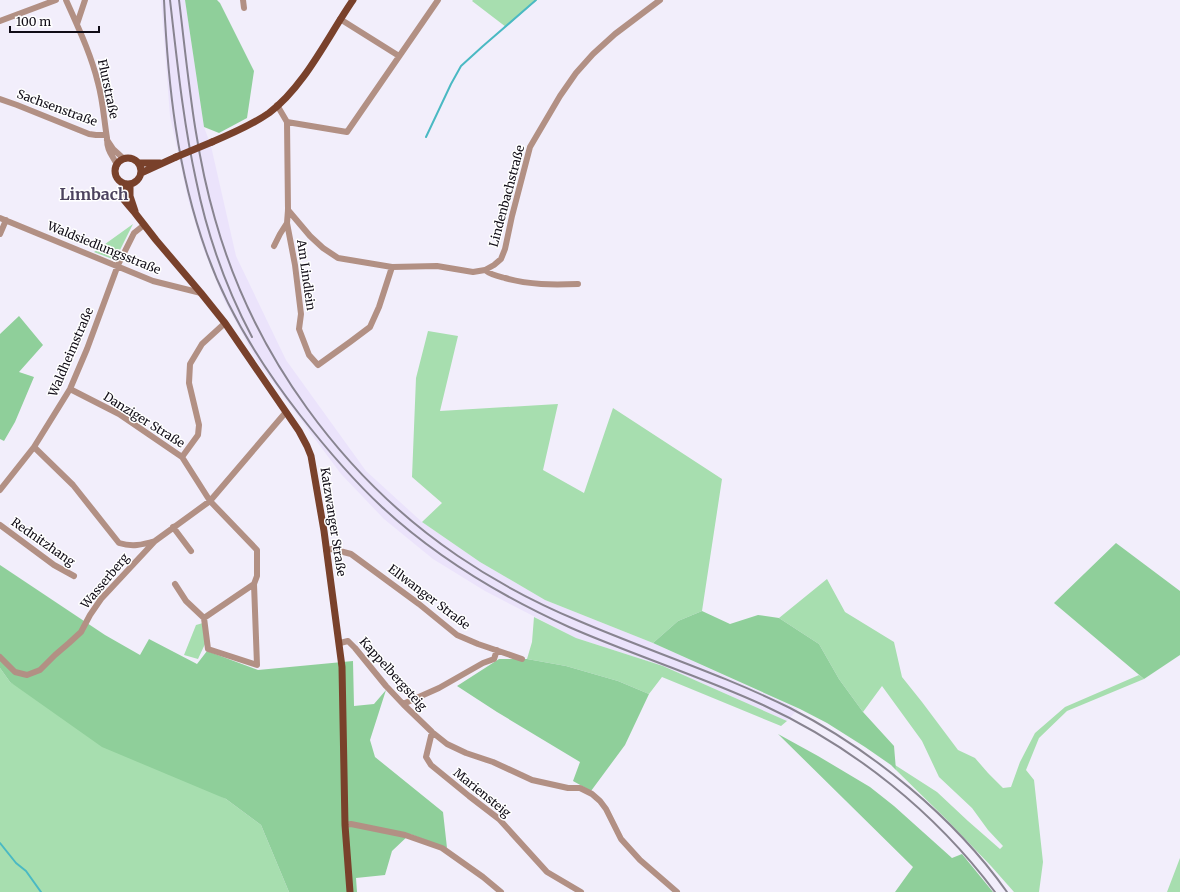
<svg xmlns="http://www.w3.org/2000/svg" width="1180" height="892" viewBox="0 0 1180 892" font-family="Merriweather,serif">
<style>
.built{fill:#ebe3fb}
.green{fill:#a7deaf}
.forest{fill:#8fcf9a}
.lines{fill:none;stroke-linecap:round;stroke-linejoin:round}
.stream{stroke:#4ab9c3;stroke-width:2}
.minor{stroke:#b29084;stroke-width:6}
.major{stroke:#79412b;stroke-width:7}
.rail{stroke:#888490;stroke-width:2}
.major-bridge{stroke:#79412b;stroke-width:7}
.labels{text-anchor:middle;stroke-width:3;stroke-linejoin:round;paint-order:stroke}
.street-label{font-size:12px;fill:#100c16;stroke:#fff}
.district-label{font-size:16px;font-weight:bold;fill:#4c435e;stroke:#fff}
</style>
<rect width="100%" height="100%" fill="#f2eefb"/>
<path class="built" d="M 161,0 L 185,0 L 204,127 L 211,146 L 236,256 L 286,360 L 366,471 L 422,522 L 480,562 L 545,600 L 653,643 L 798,709 L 787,721 L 663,666 L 576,638 L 485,591 L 433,559 L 384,519 L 341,474 L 257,361 L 224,300 L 203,248 L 188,199 L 170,116 Z"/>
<path class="green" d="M 473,0 L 537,0 L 506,27 L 472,1 Z
M 133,224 L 115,260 L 94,252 Z
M 428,331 L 458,336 L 440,411 L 558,404 L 543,470 L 584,493 L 613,408 L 722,479 L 702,611 L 678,621 L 653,643 L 545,600 L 480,562 L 422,522 L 442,503 L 412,477 L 416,378 Z
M 827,579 L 845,612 L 894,642 L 902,677 L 922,702 L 958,750 L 975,758 L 988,773 L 1003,788 L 1011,787 L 1020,762 L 1035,733 L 1065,707 L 1139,675 L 1144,679 L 1067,711 L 1039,738 L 1026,770 L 1034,780 L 1043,862 L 1039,892 L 1014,892 L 991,866 L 946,819 L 896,770 L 895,765 L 937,792 L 968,821 L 1000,849 L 1003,846 L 988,830 L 972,808 L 939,777 L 922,741 L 882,686 L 863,712 L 839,679 L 819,644 L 779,618 Z
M 534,617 L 576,638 L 663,666 L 787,721 L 781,726 L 662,677 L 649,694 L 618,681 L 566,666 L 527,659 L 532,642 Z
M 203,623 L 205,644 L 198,659 L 184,655 L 196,625 Z
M 0,668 L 10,682 L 226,799 L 261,825 L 289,892 L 0,892 Z
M 1180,858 L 1180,892 L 1167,892 Z"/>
<path class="forest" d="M 185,0 L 217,0 L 220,3 L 254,71 L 247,118 L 219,133 L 204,127 Z
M 19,316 L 43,345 L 19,372 L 34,377 L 15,422 L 4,441 L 0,439 L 0,334 Z
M 1116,543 L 1180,591 L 1180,655 L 1144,679 L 1054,603 Z
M 0,565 L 105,635 L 140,655 L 149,639 L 197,664 L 207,651 L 258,670 L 353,661 L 354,706 L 374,704 L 386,690 L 370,740 L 375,757 L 443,812 L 447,848 L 410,834 L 392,851 L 385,875 L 356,878 L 357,892 L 289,892 L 261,825 L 226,799 L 102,747 L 10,682 L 0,668 Z
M 702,611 L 730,624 L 758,615 L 779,618 L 819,644 L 839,679 L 863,712 L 894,746 L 896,770 L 891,765 L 865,747 L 827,723 L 800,709 L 653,643 L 678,621 Z
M 499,659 L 527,659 L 566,666 L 618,681 L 649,694 L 625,745 L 591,791 L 573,781 L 580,762 L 497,712 L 457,686 Z
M 778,734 L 818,756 L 870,787 L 894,806 L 952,858 L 962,854 L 993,892 L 895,892 L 913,867 Z"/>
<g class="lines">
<path class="stream" d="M 426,137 L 451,84 L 461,66 L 483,46 L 536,0
M 0,843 L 16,863 L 26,871 L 41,892"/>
<path class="minor" d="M 66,0 C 78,27 91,54 98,83 C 103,101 104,120 107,138 C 107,152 112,154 117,165
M 243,0 L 244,8
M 340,19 L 399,56
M 0,21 L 56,0
M 77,24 L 85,0
M 0,99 L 17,105 L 89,134 L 96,135 L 106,135
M 287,122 L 347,132 L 438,0
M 107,140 L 113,149 L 124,159
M 288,210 L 310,236 L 323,248 L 338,258 L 392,267 L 437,266 L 473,272 L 485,270 L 494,265 L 501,259 L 505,249 L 512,216 L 530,147 L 560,96 L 576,73 L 593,54 L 615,34 L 660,0
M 0,218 L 153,281 L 201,293
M 287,223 L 295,265 L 301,314 L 299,329 L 309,355 L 318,365 L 350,342 L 370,327 L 379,307 L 392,267
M 144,225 L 134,233 L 118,265 L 87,349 L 70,389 L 34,447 L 73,485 L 119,543 C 132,547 142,545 155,541
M 0,234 L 6,220
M 274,246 L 280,234 L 287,223 L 288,210 L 287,122 L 277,105
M 485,270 C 491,275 497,276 505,278 C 530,285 552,285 578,284
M 70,389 L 119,414 L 182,457 L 210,501 L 257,550 L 257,576 L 254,584 L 257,665 L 208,649 L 204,618 L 254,584
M 182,457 L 198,435 L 199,425 L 189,383 L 190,364 L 202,344 L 225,323
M 0,490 L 34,447
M 0,525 L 54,565 L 74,576
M 173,527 L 191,551
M 326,550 L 332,549 L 351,554 L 419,604 L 457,635 L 478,644 L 522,659
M 175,584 L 186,601 L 204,618
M 340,643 L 348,641 L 355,648 L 386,686 L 403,704 L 432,732 L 447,744 L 466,753 L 493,762 L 532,780 L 568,788 L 580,788 L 592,794 L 600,801 L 606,809 L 621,839 L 640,860 L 677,892
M 0,657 L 15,672 L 27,675 L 40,670 L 55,655 L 69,643 L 81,632 L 90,615 L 101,599 L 155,541 L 210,501 L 286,412
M 403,704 L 439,688 L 483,663 L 494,659 L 497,650
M 432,732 L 426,757 L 431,765 L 469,796 L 499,819 L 547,872 L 581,892
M 345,825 L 351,824 L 405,835 L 442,848 L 483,877 L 501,892"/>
<path class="major" d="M 212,142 C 231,134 252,125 269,113 C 305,86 328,36 353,0
M115 171a13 13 0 1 1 26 0a13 13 0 1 1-26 0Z
M 139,163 L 160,163
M 141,173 L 176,157
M 123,183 L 124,200 L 129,206 L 135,213 L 156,240 L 201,293 L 225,323 L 299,431 L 307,446 L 311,456 L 324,531 L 342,667 L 345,825 L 350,892
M 130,184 L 130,196 L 135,211"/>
<path class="rail" d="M 164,0 C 168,85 177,170 206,251 C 227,311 261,365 300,415 C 325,447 352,479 382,507 C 437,558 501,596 569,627 C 633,655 700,676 763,705 C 854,747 935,812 995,892
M 170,0 C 177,60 183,121 196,180 C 207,234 226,288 252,337
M 179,0 C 188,73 194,147 215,219 C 253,354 342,477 458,556 C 496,582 536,603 579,621 C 649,651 721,674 790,708 C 872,750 954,817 1007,892"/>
<path class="major-bridge" d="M 176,157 L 212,142"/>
</g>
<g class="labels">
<g class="street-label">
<text transform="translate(108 89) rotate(78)" y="4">Flurstraße</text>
<text transform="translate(57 108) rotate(20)" y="4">Sachsenstraße</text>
<text transform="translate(507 196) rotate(-75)" y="4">Lindenbachstraße</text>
<text transform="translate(104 248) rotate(22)" y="4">Waldsiedlungsstraße</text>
<text transform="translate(306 275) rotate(82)" y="4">Am Lindlein</text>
<text transform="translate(71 352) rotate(-67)" y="4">Waldheimstraße</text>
<text transform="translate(144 420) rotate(32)" y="4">Danziger Straße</text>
<text transform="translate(333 522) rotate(81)" y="4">Katzwanger Straße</text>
<text transform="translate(43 542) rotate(35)" y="4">Rednitzhang</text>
<text transform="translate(105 581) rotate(-50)" y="4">Wasserberg</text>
<text transform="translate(429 597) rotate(37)" y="4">Ellwanger Straße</text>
<text transform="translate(393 674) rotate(48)" y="4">Kappelbergsteig</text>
<text transform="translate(482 793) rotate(39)" y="4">Mariensteig</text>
</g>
<g class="district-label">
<text x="94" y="200">Limbach</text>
</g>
</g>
<path d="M10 26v6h89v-6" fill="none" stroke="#100c16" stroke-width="2"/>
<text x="16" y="26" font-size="12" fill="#100c16" stroke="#ffffff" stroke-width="3" paint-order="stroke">100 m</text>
</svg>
